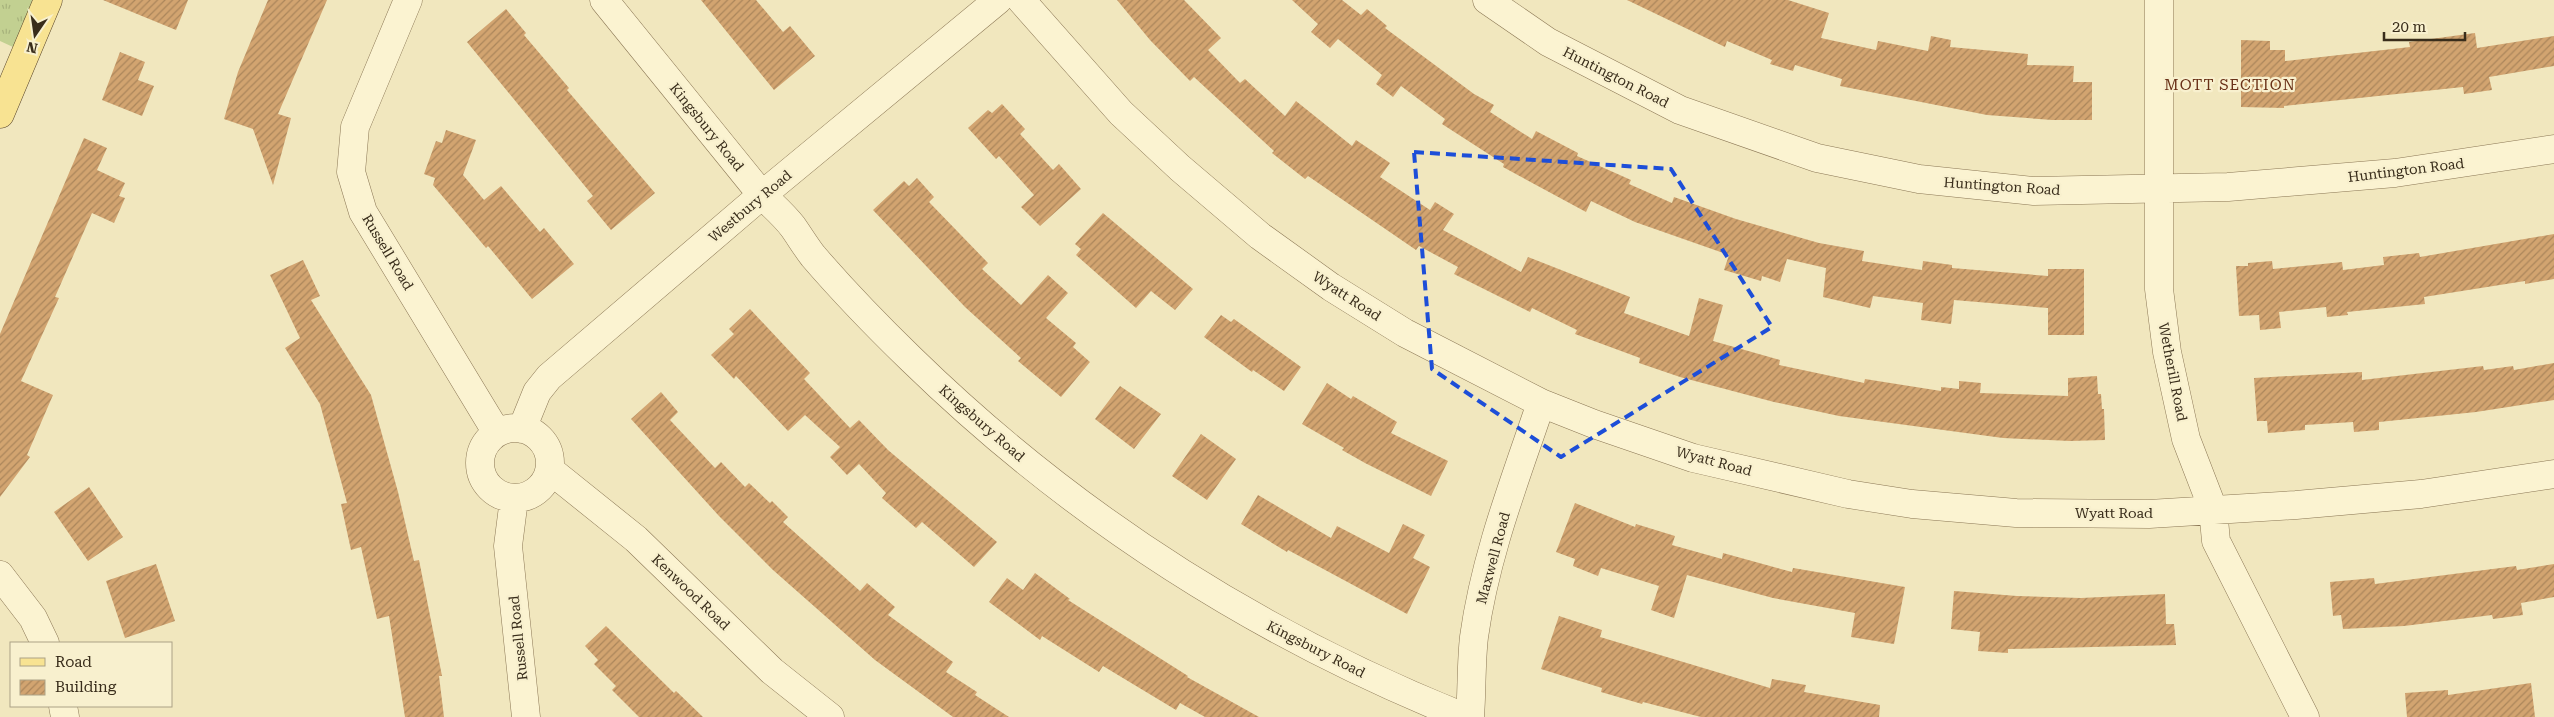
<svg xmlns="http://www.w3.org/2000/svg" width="2554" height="717" viewBox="0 0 2554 717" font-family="'Roboto Serif',serif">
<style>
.grass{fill:url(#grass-tufts)}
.building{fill:url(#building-hatch)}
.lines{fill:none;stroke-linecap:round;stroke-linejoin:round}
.minor-casing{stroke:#8b7755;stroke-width:29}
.major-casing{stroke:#58442a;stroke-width:29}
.minor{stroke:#fbf3d1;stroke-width:28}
.major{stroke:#f8e392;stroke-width:28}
.marked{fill:none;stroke:#1d4ed8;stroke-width:4;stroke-dasharray:10 6;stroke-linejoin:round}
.labels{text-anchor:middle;stroke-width:4.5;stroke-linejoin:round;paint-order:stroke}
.street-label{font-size:14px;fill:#392d1b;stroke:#f8f0ce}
.neighbourhood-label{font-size:15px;letter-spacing:1px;fill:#693117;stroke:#f8f0ce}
</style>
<defs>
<pattern id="grass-tufts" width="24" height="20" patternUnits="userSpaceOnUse" patternTransform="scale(1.25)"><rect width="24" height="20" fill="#c2d091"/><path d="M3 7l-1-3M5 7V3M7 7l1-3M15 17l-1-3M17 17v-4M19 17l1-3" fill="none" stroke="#a7b37c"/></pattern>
<pattern id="building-hatch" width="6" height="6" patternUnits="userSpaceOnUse" patternTransform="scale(1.25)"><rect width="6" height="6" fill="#d2a470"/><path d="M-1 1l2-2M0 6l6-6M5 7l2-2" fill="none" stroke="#ab865b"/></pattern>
</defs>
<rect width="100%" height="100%" fill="#f1e7be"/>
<path class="grass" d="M 0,0 L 48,0 L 26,53 L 0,41 Z"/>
<path class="building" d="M 103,0 L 188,0 L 176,30 Z
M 268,0 L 327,0 L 278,114 L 291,118 L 273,185 L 253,129 L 224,119 L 238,72 Z
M 701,0 L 756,0 L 783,32 L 790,26 L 815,56 L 774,90 Z
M 1117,0 L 1184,0 L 1221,38 L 1208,50 L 1240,83 L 1245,79 L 1285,116 L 1296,101 L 1352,146 L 1356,140 L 1390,163 L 1380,177 L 1430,210 L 1435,202 L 1454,214 L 1443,230 L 1521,272 L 1528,257 L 1630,297 L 1624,313 L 1689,336 L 1699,298 L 1723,305 L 1713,341 L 1780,360 L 1779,365 L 1864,383 L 1865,379 L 1941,391 L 1941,387 L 1959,389 L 1959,381 L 1981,383 L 1980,393 L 2068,396 L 2068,378 L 2097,376 L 2098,394 L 2101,394 L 2102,409 L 2104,409 L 2105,440 L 2070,441 L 2003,438 L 1839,416 L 1774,402 L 1680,377 L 1639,363 L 1640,358 L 1575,334 L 1577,330 L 1532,308 L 1530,312 L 1454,274 L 1458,267 L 1419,246 L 1416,250 L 1308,176 L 1305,179 L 1272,153 L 1274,151 L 1194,77 L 1190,81 L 1150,40 Z
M 1292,0 L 1342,0 L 1361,15 L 1367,9 L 1387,26 L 1385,28 L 1474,94 L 1494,105 L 1490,112 L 1532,139 L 1536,131 L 1578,153 L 1577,156 L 1631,180 L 1629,184 L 1672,203 L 1674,197 L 1736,219 L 1819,243 L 1864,251 L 1862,261 L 1922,270 L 1923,261 L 1952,265 L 1952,268 L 2048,276 L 2048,269 L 2084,269 L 2084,335 L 2048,335 L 2048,308 L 1954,300 L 1951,324 L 1921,320 L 1923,303 L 1873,296 L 1870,308 L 1823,297 L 1826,268 L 1787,259 L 1780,282 L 1762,276 L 1761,281 L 1724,270 L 1729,255 L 1635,222 L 1591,201 L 1586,212 L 1503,167 L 1504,164 L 1442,124 L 1445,119 L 1401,86 L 1393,97 L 1376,84 L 1382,75 L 1338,39 L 1330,48 L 1311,32 L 1318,24 Z
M 1627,0 L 1788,0 L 1829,13 L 1821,38 L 1876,50 L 1878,41 L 1928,51 L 1931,36 L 1951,40 L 1950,47 L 2028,54 L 2027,65 L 2074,66 L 2073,82 L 2092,82 L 2092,120 L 2052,120 L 1987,115 L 1840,86 L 1842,79 L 1795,65 L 1793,71 L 1770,64 L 1772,60 L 1727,41 L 1725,47 Z
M 506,9 L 526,33 L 524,35 L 569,88 L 567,90 L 655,193 L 611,230 L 587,201 L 593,196 L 467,42 Z
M 2475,33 L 2477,48 L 2554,36 L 2554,66 L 2489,77 L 2492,90 L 2464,94 L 2463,87 L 2284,106 L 2284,108 L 2241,107 L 2241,40 L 2270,41 L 2270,50 L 2285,50 L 2285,61 L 2410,47 L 2409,42 Z
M 120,52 L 145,62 L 138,80 L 154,86 L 142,116 L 102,100 Z
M 1002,104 L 1025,129 L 1020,134 L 1053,170 L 1059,164 L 1081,189 L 1040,226 L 1021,207 L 1034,195 L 999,156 L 996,159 L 968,128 L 988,110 L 992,113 Z
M 446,130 L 476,140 L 463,175 L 484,200 L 501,186 L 540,232 L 544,228 L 574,264 L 532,299 L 488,246 L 486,248 L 433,185 L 435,178 L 424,174 L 436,141 L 442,143 Z
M 84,138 L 107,148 L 97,170 L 125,183 L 119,196 L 125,198 L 114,223 L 92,213 L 55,297 L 59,298 L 21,381 L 53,395 L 27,455 L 30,457 L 0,497 L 0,334 Z
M 917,178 L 934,197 L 929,202 L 988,263 L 982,269 L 1021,305 L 1048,275 L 1068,293 L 1046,318 L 1076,343 L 1073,347 L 1090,362 L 1061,397 L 1018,361 L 1021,358 L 965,307 L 873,210 L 904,181 L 909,186 Z
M 1103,213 L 1193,289 L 1175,310 L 1151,291 L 1136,308 L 1076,255 L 1081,249 L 1075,244 Z
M 2554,234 L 2554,279 L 2525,284 L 2525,281 L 2424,297 L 2425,304 L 2347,312 L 2348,315 L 2327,317 L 2326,307 L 2279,312 L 2281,328 L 2260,330 L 2259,315 L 2239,316 L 2236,266 L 2248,266 L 2248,263 L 2272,261 L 2273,269 L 2342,262 L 2343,270 L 2384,265 L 2383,257 L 2419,253 L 2420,257 Z
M 303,260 L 320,296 L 311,300 L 371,395 L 398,492 L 414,561 L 419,560 L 442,676 L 439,676 L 444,717 L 405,717 L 389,616 L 377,619 L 361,547 L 351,550 L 341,504 L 347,503 L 320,404 L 285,348 L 300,338 L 270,275 Z
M 750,309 L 810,373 L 804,379 L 850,428 L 859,420 L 888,450 L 997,542 L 974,567 L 922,522 L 916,528 L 882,498 L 886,493 L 859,464 L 847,475 L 830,457 L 840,447 L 805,415 L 788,431 L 736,376 L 734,379 L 711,355 L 734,334 L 729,329 Z
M 1221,315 L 1231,322 L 1234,319 L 1301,367 L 1284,391 L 1253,370 L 1252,372 L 1204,337 Z
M 2554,363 L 2554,400 L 2476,412 L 2379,422 L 2379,430 L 2354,432 L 2353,422 L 2305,425 L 2305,430 L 2268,433 L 2267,421 L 2257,421 L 2254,378 L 2362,372 L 2362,380 L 2483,366 L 2484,370 L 2513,366 L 2514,370 Z
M 1327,383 L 1351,399 L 1353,396 L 1397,422 L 1391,433 L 1448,461 L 1431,496 L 1365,463 L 1342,450 L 1344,448 L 1302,424 Z
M 1120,386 L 1161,414 L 1134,449 L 1095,419 Z
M 661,392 L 678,412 L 670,420 L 715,468 L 721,462 L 745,487 L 749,483 L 770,503 L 772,501 L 788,517 L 783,522 L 860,591 L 867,583 L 895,607 L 888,615 L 953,662 L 946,672 L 977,692 L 975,695 L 1009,717 L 953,717 L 875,660 L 773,570 L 719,516 L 631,419 Z
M 1201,434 L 1236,459 L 1207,500 L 1172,476 Z
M 89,487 L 123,537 L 88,561 L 54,512 Z
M 1258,495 L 1331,538 L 1337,526 L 1389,553 L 1403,524 L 1425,535 L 1413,558 L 1430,567 L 1407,614 L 1288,550 L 1287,552 L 1241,524 Z
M 1575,503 L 1635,527 L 1636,524 L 1675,536 L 1672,545 L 1722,559 L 1723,553 L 1792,572 L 1793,568 L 1905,587 L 1894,644 L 1851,637 L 1855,613 L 1773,598 L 1687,575 L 1674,618 L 1651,610 L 1659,586 L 1601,568 L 1598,576 L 1573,566 L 1575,559 L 1556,552 Z
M 156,564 L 175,621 L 125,638 L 106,581 Z
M 2554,564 L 2554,597 L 2521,603 L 2523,615 L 2493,619 L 2492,615 L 2404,626 L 2343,629 L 2341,615 L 2333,616 L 2330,582 L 2374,578 L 2375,584 L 2516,566 L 2517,570 Z
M 1035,573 L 1070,599 L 1068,600 L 1188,676 L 1187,677 L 1259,717 L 1205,717 L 1180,703 L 1176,710 L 1103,666 L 1099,672 L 1042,636 L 1040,640 L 989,602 L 1007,578 L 1023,590 Z
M 1954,591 L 2017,596 L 2081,598 L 2165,594 L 2166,624 L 2174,624 L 2176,645 L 2008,649 L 2008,653 L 1978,651 L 1980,632 L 1951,629 Z
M 1559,616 L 1602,630 L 1600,637 L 1770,688 L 1772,679 L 1806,685 L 1804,692 L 1880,705 L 1879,717 L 1701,717 L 1643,702 L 1642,704 L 1601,692 L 1602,688 L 1541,669 Z
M 606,626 L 674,693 L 676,691 L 703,717 L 639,717 L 612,690 L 616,686 L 594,664 L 598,660 L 585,646 Z
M 2531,683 L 2535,717 L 2407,717 L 2405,693 L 2448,690 L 2448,695 Z"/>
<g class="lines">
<defs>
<path id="minor" d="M 408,0 L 355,127 L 351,172 L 363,212 L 497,433
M 604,0 L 762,195 C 772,205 784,215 793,227 C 800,237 806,247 813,256 C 844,292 878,327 911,359 C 1071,515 1257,634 1464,717
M 1021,0 L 1121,113 L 1180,168 L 1260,236 L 1331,287 L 1405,333 L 1541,403 L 1594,424 L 1693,458 L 1848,494 L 1912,504 L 2016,513 L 2149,514 L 2296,505 L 2421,494 L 2554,474
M 1487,0 L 1548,42 L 1680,110 L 1817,158 L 1919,179 L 2034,191 L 2228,187 L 2395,173 L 2554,149
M 2159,0 L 2159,289 L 2167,352 L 2186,439 L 2213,509 L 2216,541 L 2305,717
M480 463a35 35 0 1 1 70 0a35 35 0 1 1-70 0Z
M 522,429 L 537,392 L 549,377 L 762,195 L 998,0
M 550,470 L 636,539 L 772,671 L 830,717
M 514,499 L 508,546 L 526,717
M 0,575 L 33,618 L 45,643
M 63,706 L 65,717
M 1470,717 C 1472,691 1471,663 1474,637 C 1485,556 1515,480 1541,403"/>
<path id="major" d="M 0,114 L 48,0"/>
</defs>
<use href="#minor" class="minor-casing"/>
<use href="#major" class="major-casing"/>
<use href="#minor" class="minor"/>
<use href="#major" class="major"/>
</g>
<path class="marked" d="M 1414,152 L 1671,169 L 1772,327 L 1561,457 L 1432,369 Z"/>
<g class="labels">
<g class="street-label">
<text transform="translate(1616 77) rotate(27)" y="5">Huntington Road</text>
<text transform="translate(707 127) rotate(51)" y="5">Kingsbury Road</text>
<text transform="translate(2406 170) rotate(-7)" y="5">Huntington Road</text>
<text transform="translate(2002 186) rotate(4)" y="5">Huntington Road</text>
<text transform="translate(750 206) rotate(-40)" y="5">Westbury Road</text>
<text transform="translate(388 252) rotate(59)" y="5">Russell Road</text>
<text transform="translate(1347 296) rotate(33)" y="5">Wyatt Road</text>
<text transform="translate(2173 372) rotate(79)" y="5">Wetherill Road</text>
<text transform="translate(982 423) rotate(41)" y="5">Kingsbury Road</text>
<text transform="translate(1714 461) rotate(15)" y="5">Wyatt Road</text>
<text x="2114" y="518">Wyatt Road</text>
<text transform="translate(1493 558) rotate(-75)" y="5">Maxwell Road</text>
<text transform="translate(691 592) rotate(44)" y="5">Kenwood Road</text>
<text transform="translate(518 638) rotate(-96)" y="5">Russell Road</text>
<text transform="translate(1316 649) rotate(27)" y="5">Kingsbury Road</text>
</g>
<g class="neighbourhood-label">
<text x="2230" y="90">MOTT SECTION</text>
</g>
</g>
<rect x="10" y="642" width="162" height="65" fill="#f8f0ce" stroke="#aca286"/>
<rect x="20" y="658" width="25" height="8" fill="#f8e392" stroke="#aca286"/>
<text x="55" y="667" font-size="15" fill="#392d1b">Road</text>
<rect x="20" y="680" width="25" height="15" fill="url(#building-hatch)" stroke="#aca286"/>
<text x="55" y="692" font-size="15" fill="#392d1b">Building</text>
<g transform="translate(35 35) rotate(193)" stroke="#f8f0ce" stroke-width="4" paint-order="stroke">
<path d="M0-4L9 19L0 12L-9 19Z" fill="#392d1b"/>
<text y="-8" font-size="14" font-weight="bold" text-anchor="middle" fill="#392d1b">N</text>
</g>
<path d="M2384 32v8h81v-8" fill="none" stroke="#392d1b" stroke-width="2.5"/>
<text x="2392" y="32" font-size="15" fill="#392d1b" stroke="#f8f0ce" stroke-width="4" paint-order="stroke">20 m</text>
</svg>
